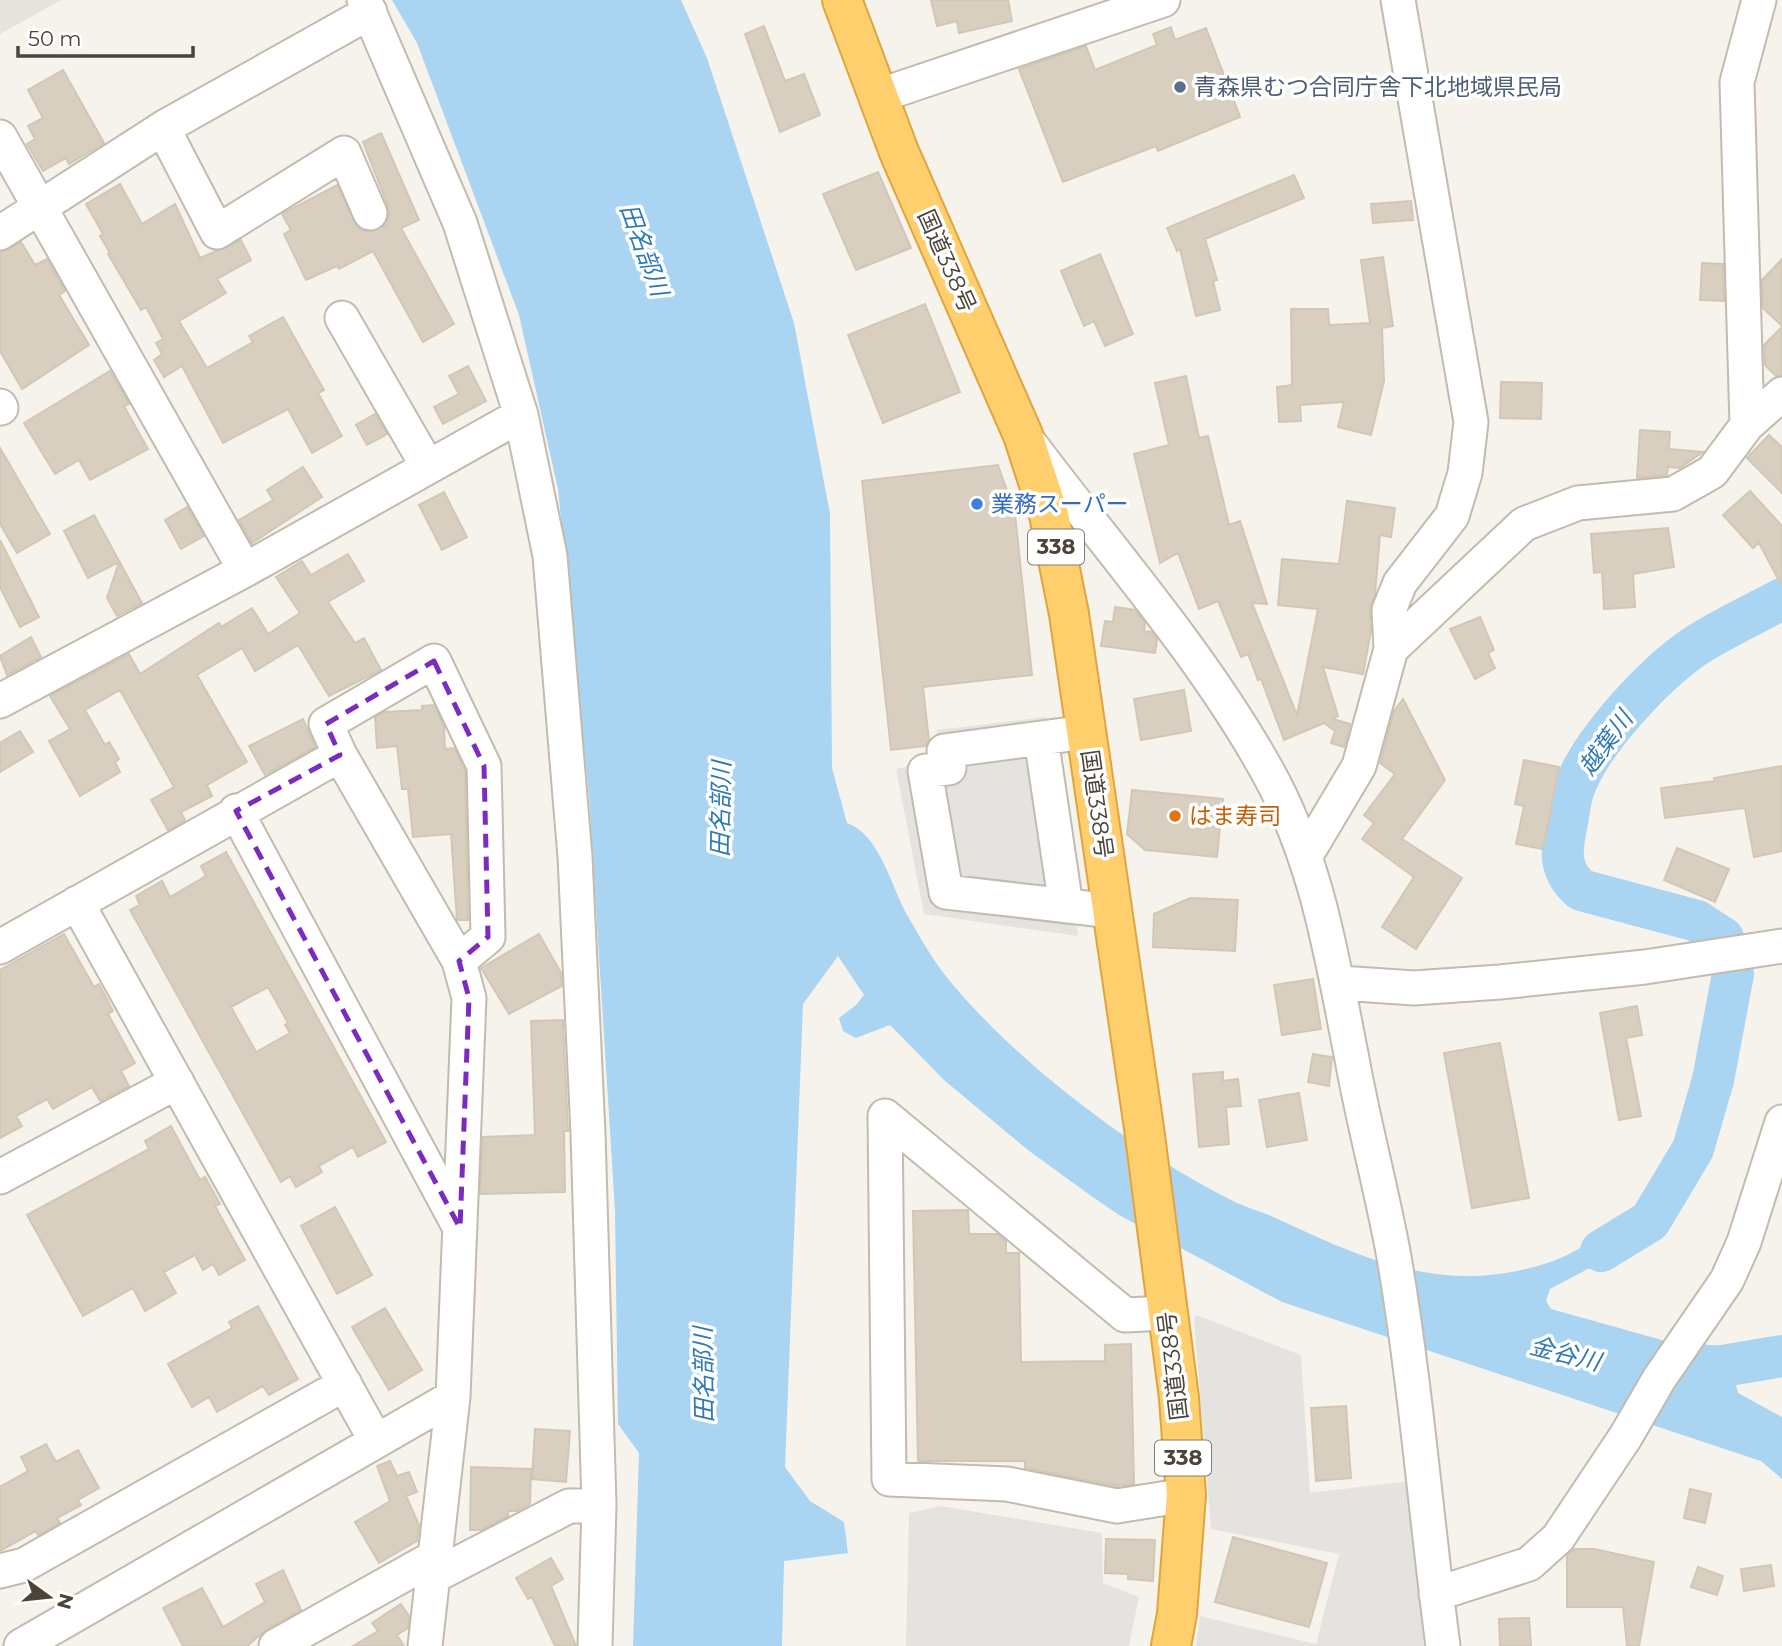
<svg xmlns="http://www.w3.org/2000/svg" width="1782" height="1646" viewBox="0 0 1782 1646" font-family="Montserrat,'Noto Sans JP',sans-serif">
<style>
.industrial{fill:#e6e2dd}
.parking{fill:#e5e3e0}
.water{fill:#a9d4f2}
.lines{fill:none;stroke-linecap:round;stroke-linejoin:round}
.river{stroke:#a9d4f2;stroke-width:42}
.building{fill:#d8cfc1;stroke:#d3c7b4;stroke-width:2;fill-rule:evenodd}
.minor-casing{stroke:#c2bbae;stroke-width:37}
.highway-casing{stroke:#e0a43c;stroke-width:42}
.minor{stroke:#fff;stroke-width:33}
.highway{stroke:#ffcf6e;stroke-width:38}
.marked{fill:none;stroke:#7b2cbf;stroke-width:5;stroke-dasharray:14 9;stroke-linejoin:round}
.service-dot{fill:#5c6f8a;stroke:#fff;stroke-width:2.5}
.shop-dot{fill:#3f7fe0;stroke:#fff;stroke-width:2.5}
.food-dot{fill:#e8710a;stroke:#fff;stroke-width:2.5}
.labels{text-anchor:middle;stroke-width:7;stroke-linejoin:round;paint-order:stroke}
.shield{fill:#fff;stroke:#817c74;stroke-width:2}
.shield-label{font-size:21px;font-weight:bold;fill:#4b4439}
.service-label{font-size:23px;fill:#4e5e75;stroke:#fff;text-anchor:start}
.street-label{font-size:23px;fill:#4b4439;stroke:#fff}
.shop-label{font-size:23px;fill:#366cbe;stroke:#fff;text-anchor:start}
.food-label{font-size:23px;fill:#c56008;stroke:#fff;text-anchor:start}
.water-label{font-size:24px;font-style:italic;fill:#2e7ab2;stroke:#fff}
</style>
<rect width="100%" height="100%" fill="#f6f3ec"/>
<path class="industrial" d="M 0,0 L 61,0 L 0,34 Z"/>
<path class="parking" d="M 1046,717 L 1078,936 L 924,914 L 896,769 L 935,760 L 937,730 Z
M 1196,1315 L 1301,1355 L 1310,1493 L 1409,1481 L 1424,1646 L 1196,1646 L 1200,1616 L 1316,1644 L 1339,1554 L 1211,1529 L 1194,1320 Z
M 941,1506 L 1102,1533 L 1103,1583 L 1139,1597 L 1129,1646 L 906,1646 L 909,1513 Z"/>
<path class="water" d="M 392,0 L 681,0 L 707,58 L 794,323 L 830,514 L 832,768 L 847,823 C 879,834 891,885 906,913 C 919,936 932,959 949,980 C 1017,1063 1135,1152 1231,1200 C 1246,1208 1264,1212 1280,1220 C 1342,1249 1405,1278 1476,1276 C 1505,1275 1537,1268 1563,1257 C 1591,1244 1619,1220 1650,1221 L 1635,1244 L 1550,1289 L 1546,1301 L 1551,1309 L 1669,1342 L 1738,1347 L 1734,1377 L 1738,1393 L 1782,1417 L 1782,1479 L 1761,1461 L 1282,1302 L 1119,1215 L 1087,1193 L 1028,1150 L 944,1080 L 890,1025 L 856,1038 L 843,1031 L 839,1018 L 856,1005 L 864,995 L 838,956 L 803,1004 L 785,1467 L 810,1501 L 844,1522 L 848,1553 L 784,1561 L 782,1646 L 633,1646 L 639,1453 L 618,1424 L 615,1210 L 589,797 L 558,489 L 519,315 L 417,43 Z"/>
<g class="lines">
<path class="river" d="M 1723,938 L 1697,921 L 1581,890 C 1558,870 1561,850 1567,822 C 1569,812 1570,800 1573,791 C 1590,742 1655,673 1697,645 C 1724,628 1754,614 1782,599
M 1601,1251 L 1650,1221 L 1693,1149 L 1713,1080 L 1733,974
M 1681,1373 L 1782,1356"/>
</g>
<path class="building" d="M 931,0 L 1008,0 L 1012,21 L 959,33 L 957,21 L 937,26 Z
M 764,26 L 785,81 L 804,74 L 820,115 L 780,132 L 745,34 Z
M 1171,27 L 1175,40 L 1206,28 L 1240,117 L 1158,151 L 1156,146 L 1063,182 L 1019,69 L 1086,46 L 1095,70 L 1157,45 L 1153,34 Z
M 63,70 L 104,143 L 69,164 L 66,158 L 43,171 L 27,144 L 35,139 L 28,126 L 43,118 L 28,90 Z
M 381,133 L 419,220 L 401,228 L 454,324 L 423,342 L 373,251 L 339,269 L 337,266 L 306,280 L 284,234 L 291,230 L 282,214 L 337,185 L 358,228 L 368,232 L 385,225 L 389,216 L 388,206 L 363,142 Z
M 878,172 L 911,248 L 856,270 L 823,194 Z
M 1294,175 L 1304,198 L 1205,239 L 1217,280 L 1213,281 L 1220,310 L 1196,316 L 1180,249 L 1177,251 L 1167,228 Z
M 120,184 L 142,224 L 175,204 L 200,258 L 241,240 L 251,260 L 217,279 L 226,293 L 179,321 L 207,368 L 253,342 L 249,336 L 283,317 L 324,390 L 318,393 L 342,436 L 312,453 L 288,409 L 223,443 L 182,366 L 164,377 L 154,360 L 162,354 L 156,343 L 163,339 L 146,307 L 141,310 L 108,254 L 110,253 L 100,236 L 103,234 L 86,204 Z
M 1411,201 L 1413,220 L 1373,223 L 1371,204 Z
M 21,242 L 35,265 L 47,259 L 65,291 L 59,295 L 89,345 L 22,389 L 0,351 L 0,252 Z
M 1100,254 L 1133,334 L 1105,346 L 1094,321 L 1084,326 L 1061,271 Z
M 1383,257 L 1393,326 L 1382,328 L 1384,381 L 1371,435 L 1338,427 L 1344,402 L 1300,405 L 1301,421 L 1279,422 L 1277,387 L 1292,385 L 1291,309 L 1328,309 L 1329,325 L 1370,323 L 1361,260 Z
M 1782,259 L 1782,326 L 1763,308 L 1762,280 Z
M 1702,263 L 1723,264 L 1724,301 L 1700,300 Z
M 925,304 L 960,392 L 883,423 L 848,335 Z
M 1782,327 L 1782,375 L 1776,376 L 1765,365 L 1764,345 Z
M 468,366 L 486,401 L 443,424 L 434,407 L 459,394 L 449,376 Z
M 110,371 L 129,404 L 124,406 L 148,449 L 90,480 L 79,460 L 55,474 L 24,423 Z
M 1186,376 L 1199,438 L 1208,436 L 1229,525 L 1240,521 L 1267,604 L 1252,603 L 1297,715 L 1318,609 L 1278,605 L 1282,559 L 1339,564 L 1347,501 L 1395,508 L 1391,537 L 1380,535 L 1375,594 L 1370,610 L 1371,631 L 1363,674 L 1323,667 L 1338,716 L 1333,719 L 1350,724 L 1344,747 L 1331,743 L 1335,731 L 1324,723 L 1284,740 L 1261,679 L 1258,680 L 1248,654 L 1241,657 L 1218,601 L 1199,609 L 1178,553 L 1160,563 L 1134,454 L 1169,445 L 1155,383 Z
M 1501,382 L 1542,383 L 1541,419 L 1500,418 Z
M 375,414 L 387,434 L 367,445 L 356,425 Z
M 1640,430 L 1670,432 L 1669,449 L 1703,452 L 1680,468 L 1668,467 L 1667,475 L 1637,478 Z
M 1769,435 L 1782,447 L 1782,493 L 1747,458 Z
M 0,448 L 50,534 L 17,553 L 0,524 Z
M 998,465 L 1015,514 L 1032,675 L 923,687 L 929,741 L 925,746 L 891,750 L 862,481 Z
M 303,467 L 322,497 L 252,543 L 239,520 L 273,500 L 267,490 Z
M 1750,491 L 1782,526 L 1782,586 L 1759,543 L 1753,548 L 1723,515 Z
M 444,492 L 467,537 L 442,550 L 419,505 Z
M 187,507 L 204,536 L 181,549 L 165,520 Z
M 94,515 L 142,603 L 117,616 L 107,598 L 119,562 L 88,578 L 64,531 Z
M 1668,528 L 1674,567 L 1633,574 L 1635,607 L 1604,609 L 1602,572 L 1594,573 L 1591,534 Z
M 0,540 L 39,617 L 20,627 L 0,587 Z
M 348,554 L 364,581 L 328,602 L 355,643 L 364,638 L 381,670 L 329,696 L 298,645 L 255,671 L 242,648 L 197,675 L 247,762 L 207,785 L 212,796 L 181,812 L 185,820 L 168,830 L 151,800 L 174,787 L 120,690 L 85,710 L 105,745 L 109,742 L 119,759 L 115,762 L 120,772 L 80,796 L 49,741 L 70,729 L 50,696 L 129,654 L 140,674 L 219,623 L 221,627 L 252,608 L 268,634 L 300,613 L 276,577 L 302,561 L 311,575 Z
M 1115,607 L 1135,610 L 1145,623 L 1144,631 L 1152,632 L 1157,640 L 1155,653 L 1101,646 L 1105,621 L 1113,622 Z
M 1480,617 L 1494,650 L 1488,653 L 1495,668 L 1475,679 L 1450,629 Z
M 31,637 L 41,657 L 7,675 L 0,656 Z
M 1184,690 L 1191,731 L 1141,740 L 1134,699 Z
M 1403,699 L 1445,780 L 1402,839 L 1462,878 L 1416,949 L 1382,927 L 1414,877 L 1362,839 L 1374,823 L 1364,815 L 1395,774 L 1380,763 L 1394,711 Z
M 434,705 L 444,726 L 445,749 L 454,748 L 465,771 L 468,920 L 457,920 L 451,834 L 413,837 L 408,789 L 402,789 L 397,746 L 377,748 L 375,717 L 384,712 L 422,710 L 422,706 Z
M 303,719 L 315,747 L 265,775 L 249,746 Z
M 20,731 L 33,752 L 0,772 L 0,743 Z
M 1524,760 L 1559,767 L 1543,849 L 1516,844 L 1524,806 L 1515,804 Z
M 1782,766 L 1782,851 L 1754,857 L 1745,808 L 1665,818 L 1661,788 L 1715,781 L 1714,778 Z
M 1132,790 L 1223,799 L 1217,857 L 1145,850 L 1127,834 Z
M 1677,848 L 1729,869 L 1715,902 L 1664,880 Z
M 226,852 L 386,1142 L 358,1157 L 353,1147 L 319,1166 L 322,1172 L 296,1187 L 290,1176 L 281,1182 L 130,910 L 140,905 L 136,896 L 162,881 L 170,897 L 206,876 L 201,866 ZM 268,987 L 288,1023 L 285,1025 L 290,1033 L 256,1052 L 231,1007 Z
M 1190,898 L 1238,900 L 1235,951 L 1153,947 L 1154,914 Z
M 64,934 L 94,987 L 99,984 L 113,1011 L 108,1014 L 135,1063 L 121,1071 L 129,1086 L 100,1101 L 92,1087 L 53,1109 L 47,1099 L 16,1116 L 22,1126 L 0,1138 L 0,970 Z
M 539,934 L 561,973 L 562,986 L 509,1014 L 481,968 Z
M 1313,979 L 1321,1029 L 1282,1035 L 1274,985 Z
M 1637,1006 L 1642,1035 L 1626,1038 L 1641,1116 L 1619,1120 L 1600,1013 Z
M 563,1020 L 568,1131 L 564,1131 L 565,1192 L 480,1194 L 483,1137 L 535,1135 L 531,1021 Z
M 1500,1043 L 1529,1198 L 1472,1208 L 1444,1053 Z
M 1313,1054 L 1332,1057 L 1329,1086 L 1308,1082 Z
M 1223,1072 L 1223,1081 L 1238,1079 L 1241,1106 L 1226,1107 L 1229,1144 L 1199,1147 L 1193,1074 Z
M 1299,1093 L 1307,1140 L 1267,1147 L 1259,1100 Z
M 171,1126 L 200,1180 L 205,1177 L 220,1204 L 215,1206 L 245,1260 L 219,1275 L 213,1264 L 203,1270 L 195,1255 L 164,1272 L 176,1293 L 145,1311 L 133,1288 L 83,1316 L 27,1215 L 149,1149 L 145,1141 Z
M 335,1207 L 372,1275 L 337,1294 L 301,1226 Z
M 968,1210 L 969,1234 L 997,1234 L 1006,1241 L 1006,1253 L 1019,1253 L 1021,1362 L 1105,1361 L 1105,1345 L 1131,1344 L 1134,1484 L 1117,1486 L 1025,1468 L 1025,1461 L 918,1461 L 913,1211 Z
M 258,1306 L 298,1379 L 269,1395 L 263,1386 L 217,1412 L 209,1397 L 192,1407 L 168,1364 L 232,1328 L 229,1322 Z
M 385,1308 L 422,1370 L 389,1390 L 352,1327 Z
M 1346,1406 L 1351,1478 L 1316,1481 L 1311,1408 Z
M 535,1429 L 570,1431 L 566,1482 L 532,1479 Z
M 46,1444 L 56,1462 L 78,1450 L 99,1488 L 78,1500 L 81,1505 L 57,1518 L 60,1523 L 38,1535 L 36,1531 L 0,1551 L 0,1487 L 28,1471 L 21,1457 Z
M 390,1461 L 397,1476 L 409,1472 L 417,1492 L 406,1496 L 419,1525 L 417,1541 L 379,1563 L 355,1522 L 390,1501 L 377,1466 Z
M 471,1467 L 531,1469 L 530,1504 L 517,1511 L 508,1511 L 508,1516 L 481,1530 L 470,1530 Z
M 1690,1489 L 1711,1494 L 1705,1523 L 1684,1518 Z
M 1233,1537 L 1327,1563 L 1309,1627 L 1215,1602 Z
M 1106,1539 L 1155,1540 L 1153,1581 L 1128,1579 L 1128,1574 L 1105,1573 Z
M 1574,1549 L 1594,1549 L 1654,1562 L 1639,1646 L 1627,1646 L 1623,1607 L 1567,1607 L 1567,1556 Z
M 551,1558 L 563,1579 L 551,1586 L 576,1646 L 555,1646 L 532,1597 L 528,1599 L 516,1578 Z
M 1771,1565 L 1774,1586 L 1744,1591 L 1741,1569 Z
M 1698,1567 L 1723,1576 L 1717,1595 L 1691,1587 Z
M 283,1570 L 301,1610 L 267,1629 L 247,1646 L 183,1646 L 163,1608 L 202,1588 L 223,1627 L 265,1602 L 256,1584 Z
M 401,1604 L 409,1616 L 408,1628 L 397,1635 L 404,1646 L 353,1646 L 378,1631 L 372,1623 Z
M 1529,1618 L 1531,1646 L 1500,1646 L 1499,1619 Z"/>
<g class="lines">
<defs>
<path id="minor" d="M 364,0 L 460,223 L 521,415 L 550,556 L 575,857 L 588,1133 L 599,1505 L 595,1646
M 878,96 L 1163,0
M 163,128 L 217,232 L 344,153 L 370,213
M 0,137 L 245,570
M 0,233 L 163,128 L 370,12
M 342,318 L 428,467
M 0,406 L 1,408
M 1747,425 L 1782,394
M 1031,445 C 1109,549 1201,653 1265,767 C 1317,858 1332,958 1352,1059 C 1364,1126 1382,1191 1394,1257 C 1416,1386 1426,1517 1443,1646
M 1391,649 L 1524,524 L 1578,503 L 1673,494 L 1712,472 L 1747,425 L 1737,82 L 1759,0
M 0,701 L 245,570 L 521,415
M 1086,732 L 944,751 L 949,768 L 925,771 L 946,892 L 1112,911
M 1041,738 L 1066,906
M 340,755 L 326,724 L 434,661 L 484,766 L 488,937 L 459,961
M 236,811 L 460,1228
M 1306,855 L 1359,766 L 1391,649 L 1389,610 L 1400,583 L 1452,516 L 1465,473 L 1471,422 L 1398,0
M 77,903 L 376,1441
M 0,947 L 340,755 L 459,961 L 469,998 L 453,1397 L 425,1646
M 1340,983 L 1414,988 L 1500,982 L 1645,967 L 1782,946
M 885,1116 L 889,1479 L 1007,1484 L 1117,1506 L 1186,1495
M 885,1116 L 1125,1315 L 1167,1313
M 0,1177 L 177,1082
M 0,1571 L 24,1565 L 345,1384
M 432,1577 L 569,1506 L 599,1505
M 1436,1594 L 1529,1564 L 1558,1538 L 1626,1436 L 1659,1379 L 1727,1280 L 1744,1242 L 1782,1122
M 21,1646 L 453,1397
M 276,1646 L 435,1557"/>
<path id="highway" d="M 842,0 L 899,152 L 1023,435 L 1049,515 L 1069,614 L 1144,1128 L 1179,1398 L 1186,1495 L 1177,1614 L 1171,1646"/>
</defs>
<use href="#minor" class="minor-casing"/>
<use href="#highway" class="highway-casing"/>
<use href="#minor" class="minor"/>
<use href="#highway" class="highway"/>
</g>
<path class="marked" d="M 434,661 L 484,766 L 488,937 L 459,961 L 469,998 L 460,1228 L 236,811 L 340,755 L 326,724 Z"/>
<circle class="service-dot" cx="1180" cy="87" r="7"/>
<circle class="shop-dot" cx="977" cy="504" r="7"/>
<circle class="food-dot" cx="1175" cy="816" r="7"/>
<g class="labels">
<g class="shield">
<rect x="1028" y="529.5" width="56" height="35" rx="5"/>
<rect x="1155" y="1440.5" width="56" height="35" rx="5"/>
</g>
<g class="shield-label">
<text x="1056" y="554">338</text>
<text x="1183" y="1465">338</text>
</g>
<g class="service-label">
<text x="1194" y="95">青森県むつ合同庁舎下北地域県民局</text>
</g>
<g class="street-label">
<text transform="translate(947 261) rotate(66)" y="8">国道338号</text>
<text transform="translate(1097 804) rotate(82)" y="8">国道338号</text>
<text transform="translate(1173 1366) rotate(-97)" y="8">国道338号</text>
</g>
<g class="shop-label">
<text x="991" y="512">業務スーパー</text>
</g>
<g class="food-label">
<text x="1189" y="824">はま寿司</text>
</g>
<g class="water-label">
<text transform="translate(644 250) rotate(70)" y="8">田名部川</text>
<text transform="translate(1606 743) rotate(-54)" y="8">越葉川</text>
<text transform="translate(721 809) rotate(-89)" y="8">田名部川</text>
<text transform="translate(1565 1354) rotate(14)" y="8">金谷川</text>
<text transform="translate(704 1375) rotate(-91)" y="8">田名部川</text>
</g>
</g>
<g transform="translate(49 1597) rotate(105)" stroke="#ffffff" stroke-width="5" paint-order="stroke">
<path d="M0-5L12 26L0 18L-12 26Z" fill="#4b4439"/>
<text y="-10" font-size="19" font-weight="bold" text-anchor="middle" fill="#4b4439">N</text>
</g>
<path d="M18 46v10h175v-10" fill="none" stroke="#4b4439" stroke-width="3.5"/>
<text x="28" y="46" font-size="21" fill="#4b4439" stroke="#ffffff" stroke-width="5" paint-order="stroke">50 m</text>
</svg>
